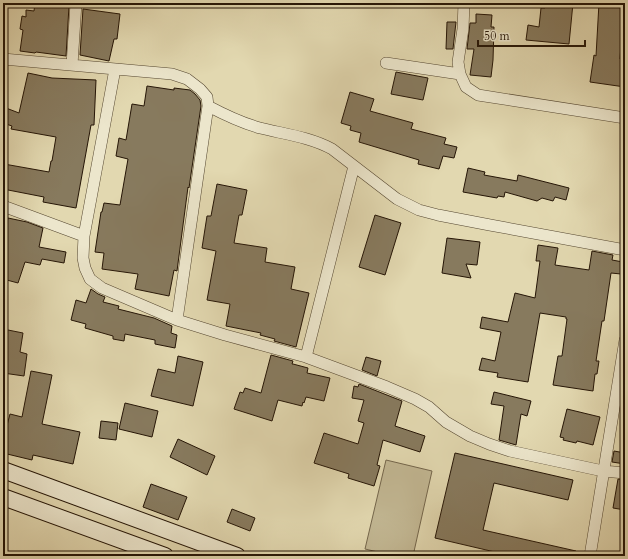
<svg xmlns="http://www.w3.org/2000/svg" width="628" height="559" viewBox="0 0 628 559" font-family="Cardo,serif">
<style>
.green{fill:#c2b793;stroke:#74664c}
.building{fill:#877a5e;stroke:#251506}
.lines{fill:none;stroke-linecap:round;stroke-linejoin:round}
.street-casing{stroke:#544630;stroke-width:12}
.secondary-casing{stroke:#251506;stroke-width:18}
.street{stroke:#ece6cc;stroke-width:11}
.secondary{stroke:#ece6cc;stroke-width:16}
</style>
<rect width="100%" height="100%" fill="#e2d8b0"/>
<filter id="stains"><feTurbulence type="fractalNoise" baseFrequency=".005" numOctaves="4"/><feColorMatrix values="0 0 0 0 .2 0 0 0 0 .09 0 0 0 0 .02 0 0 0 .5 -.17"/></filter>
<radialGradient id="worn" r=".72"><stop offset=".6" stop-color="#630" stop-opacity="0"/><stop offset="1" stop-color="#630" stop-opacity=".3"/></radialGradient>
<path class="green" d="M 386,460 L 432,471 L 413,556 L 395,556 L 365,549 Z"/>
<path class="building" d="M 35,3 L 51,3 L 69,6 L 66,56 L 36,52 L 35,53 L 20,51 L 23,30 L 20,29 L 22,16 L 26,17 L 26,10 L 34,11 Z
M 545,3 L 573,3 L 569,44 L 526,40 L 528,25 L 539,27 L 541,8 L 545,8 Z
M 599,3 L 625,3 L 625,16 L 623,16 L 620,59 L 625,60 L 625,87 L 590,82 L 594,55 L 596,56 Z
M 83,9 L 120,14 L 117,39 L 114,39 L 109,61 L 80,55 Z
M 476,14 L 492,15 L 491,27 L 494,27 L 493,60 L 491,77 L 470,75 L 474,49 L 467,49 L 470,23 L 476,23 Z
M 447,22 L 456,22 L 453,49 L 446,49 Z
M 396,72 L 428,78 L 423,100 L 391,94 Z
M 28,73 L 52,78 L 96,80 L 94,125 L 91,125 L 76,208 L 43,202 L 44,197 L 3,189 L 3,171 L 4,164 L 49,172 L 51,161 L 52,161 L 56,137 L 11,129 L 12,126 L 3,123 L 3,118 L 6,108 L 19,113 Z
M 147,86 L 174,90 L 174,88 L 190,90 L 195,94 L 200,100 L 201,106 L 189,188 L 188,187 L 177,271 L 174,270 L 169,296 L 135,289 L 138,274 L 102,269 L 104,253 L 95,252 L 101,212 L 102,212 L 104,203 L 120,205 L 128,159 L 116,156 L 119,138 L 126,140 L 132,104 L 144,106 Z
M 350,92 L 374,99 L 370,111 L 413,123 L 411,129 L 446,138 L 444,144 L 457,147 L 454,158 L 443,156 L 439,169 L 418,164 L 419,160 L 359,142 L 361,133 L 350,130 L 351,126 L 341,123 Z
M 468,168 L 485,172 L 484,175 L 517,181 L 518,175 L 569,188 L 566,200 L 555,197 L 553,201 L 542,198 L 537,201 L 505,192 L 504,197 L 498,196 L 497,198 L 463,192 Z
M 217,184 L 247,190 L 242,215 L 239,215 L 234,243 L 267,248 L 265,262 L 295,267 L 291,289 L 309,293 L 296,347 L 274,341 L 275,339 L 260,335 L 261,333 L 226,326 L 230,304 L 207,300 L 216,251 L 202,248 L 207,216 L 211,216 Z
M 375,215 L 401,223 L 385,275 L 359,267 Z
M 8,218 L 27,222 L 43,228 L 39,247 L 66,252 L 64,263 L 42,259 L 40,265 L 25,262 L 18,283 L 3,279 L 3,242 Z
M 447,238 L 480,242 L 477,265 L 466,264 L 471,278 L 442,273 Z
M 538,245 L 558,248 L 555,265 L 589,270 L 592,251 L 613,255 L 612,260 L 623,262 L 621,274 L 611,273 L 604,321 L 602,321 L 596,361 L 599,361 L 597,374 L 595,374 L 593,391 L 553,385 L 558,356 L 562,356 L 567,319 L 566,319 L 566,317 L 540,313 L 528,382 L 497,377 L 498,373 L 479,370 L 482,358 L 495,361 L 501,332 L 480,328 L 482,317 L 508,322 L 515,293 L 535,298 L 540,261 L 536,261 Z
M 91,289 L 98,294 L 105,297 L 103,302 L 119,306 L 118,309 L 154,318 L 172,326 L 171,333 L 177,335 L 175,348 L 155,344 L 155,340 L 125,334 L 124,341 L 113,339 L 113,336 L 85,328 L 86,324 L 71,320 L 76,300 L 86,303 Z
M 3,329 L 23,333 L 20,352 L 27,354 L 24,376 L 3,373 Z
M 271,355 L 293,361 L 292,364 L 293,364 L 308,368 L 307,373 L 330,378 L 324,401 L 306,397 L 304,403 L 303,402 L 302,406 L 278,400 L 272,421 L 234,409 L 240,392 L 243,393 L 245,388 L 261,393 Z
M 178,356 L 203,362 L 193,406 L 151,396 L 158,369 L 175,373 Z
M 366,357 L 381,361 L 377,376 L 362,370 Z
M 31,371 L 52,375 L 42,424 L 80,432 L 73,464 L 33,455 L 32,460 L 3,453 L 3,441 L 10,414 L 22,417 Z
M 359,384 L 402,401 L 395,426 L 425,436 L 420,452 L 383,440 L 377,465 L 380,466 L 374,486 L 348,478 L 349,474 L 314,463 L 324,433 L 358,444 L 364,423 L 358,421 L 364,400 L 352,398 L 354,386 L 358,387 Z
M 494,392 L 531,401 L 527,416 L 521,414 L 516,445 L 499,440 L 504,406 L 491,404 Z
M 125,403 L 158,411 L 152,437 L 119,429 Z
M 567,409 L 600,417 L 593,445 L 577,441 L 576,443 L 563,440 L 564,438 L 560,437 Z
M 101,421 L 118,423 L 116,440 L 99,438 Z
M 178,439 L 215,456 L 207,475 L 170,457 Z
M 614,451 L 625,453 L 625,464 L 612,462 Z
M 455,453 L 573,480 L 568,500 L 494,483 L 483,530 L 576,551 L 576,556 L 512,556 L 435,538 Z
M 618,479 L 625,480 L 625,510 L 613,508 Z
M 151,484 L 187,497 L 178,520 L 143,507 Z
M 232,509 L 255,518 L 250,531 L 227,522 Z"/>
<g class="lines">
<defs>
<path id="street" d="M 464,3 L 463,29 L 458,62 L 460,74 L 466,87 L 478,95 L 625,118
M 3,59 L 172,74 L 187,79 L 200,89 L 207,97 L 208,106 L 177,320
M 386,63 L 460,74
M 72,65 L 76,3
M 115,69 L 84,236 L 83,258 L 85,268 L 90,279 L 102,288 L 177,320 L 225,335 L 306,357 L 387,387 L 415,399 L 429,407 L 446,422 L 470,436 L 489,444 L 510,451 L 603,471 L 625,473
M 208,106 C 225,115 242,123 260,128 C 284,134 310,137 332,149 L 397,199 L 419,210 L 438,215 L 490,225 L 625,250
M 3,206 L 84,236
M 306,357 L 354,166
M 590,556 L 625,340"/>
<path id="secondary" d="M 3,470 L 237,556
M 3,497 L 165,556"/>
</defs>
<use href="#street" class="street-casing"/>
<use href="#secondary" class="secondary-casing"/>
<use href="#street" class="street"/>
<use href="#secondary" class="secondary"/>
</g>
<rect width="628" height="559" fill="none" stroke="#e2d8b0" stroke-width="16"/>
<rect x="4" y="4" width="620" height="551" fill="none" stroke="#251506" stroke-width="2"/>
<rect x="8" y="8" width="612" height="543" fill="none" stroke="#251506"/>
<path d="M478 40v6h107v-6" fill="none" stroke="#251506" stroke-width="2"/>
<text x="484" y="40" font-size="12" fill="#251506" stroke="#ece6cc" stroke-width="3" paint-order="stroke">50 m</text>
<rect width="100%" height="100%" filter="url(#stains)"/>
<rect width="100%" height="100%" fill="url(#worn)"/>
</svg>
